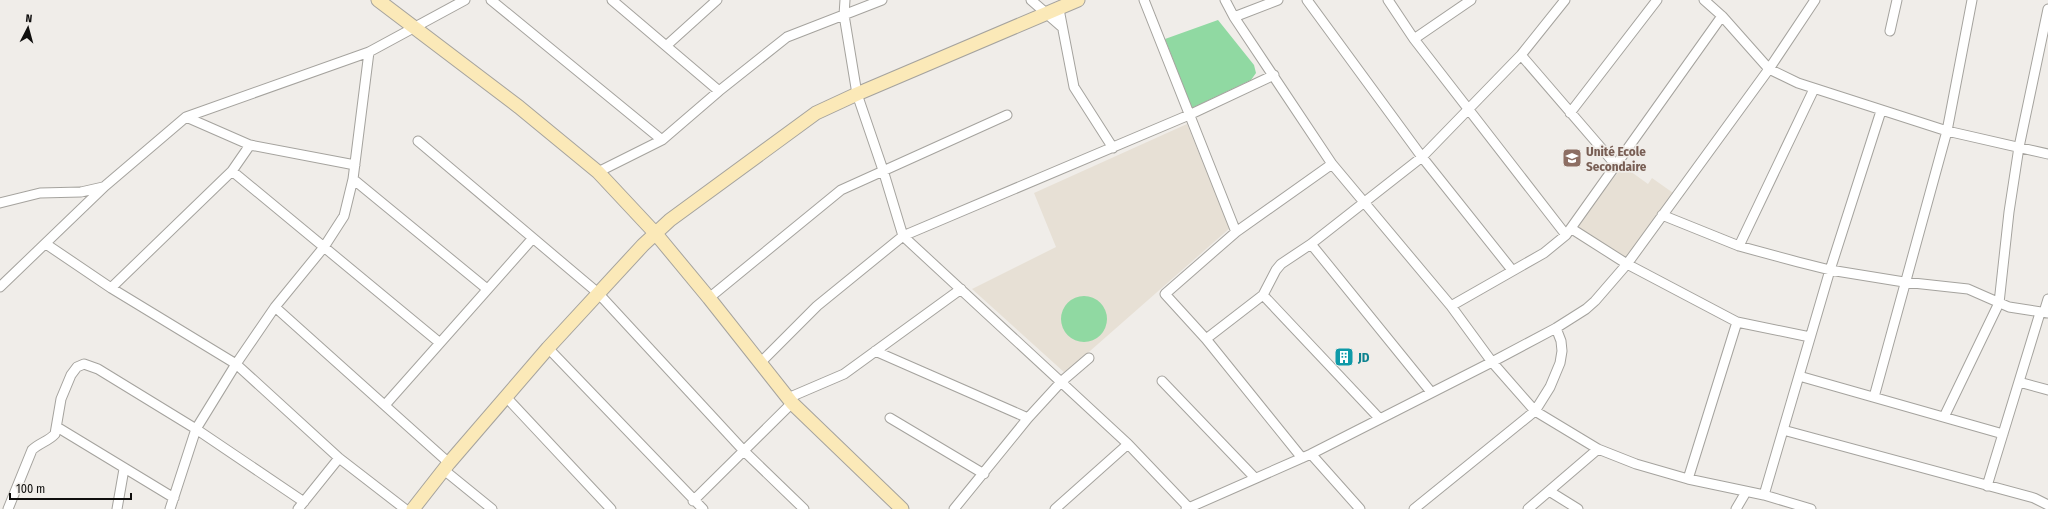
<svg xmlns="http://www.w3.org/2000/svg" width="2048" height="509" viewBox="0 0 2048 509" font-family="'Fira Sans Condensed',sans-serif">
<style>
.built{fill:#e7e0d5}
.green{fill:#90d9a2}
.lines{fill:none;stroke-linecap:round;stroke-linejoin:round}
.street-casing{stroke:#a5a39e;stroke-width:11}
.secondary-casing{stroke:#a5a39e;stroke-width:15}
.street{stroke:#fff;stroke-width:9}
.secondary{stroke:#fbe9b8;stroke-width:13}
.labels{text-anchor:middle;stroke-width:3.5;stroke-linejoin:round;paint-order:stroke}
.education-label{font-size:13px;font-weight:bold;fill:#785e54;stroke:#f0ede9;text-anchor:start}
.culture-label{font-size:13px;font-weight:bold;fill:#0d838f;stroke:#f0ede9;text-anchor:start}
</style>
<rect width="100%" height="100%" fill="#f0ede9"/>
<path class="built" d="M 1187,124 L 1230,228 L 1065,373 L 972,289 L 1056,247 L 1034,193 Z
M 1623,166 L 1648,184 L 1652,178 L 1676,195 L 1627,260 L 1575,228 Z"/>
<path class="green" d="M 1218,20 L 1254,65 L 1256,73 L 1251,80 L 1192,108 L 1165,39 Z
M1061 319a23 23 0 1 1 46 0a23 23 0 1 1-46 0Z"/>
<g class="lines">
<defs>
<path id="street" d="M 491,0 L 662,140
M 612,0 L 719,91
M 845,0 L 844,15 L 857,94 L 883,170 L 903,236 L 1128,444 L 1190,509
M 1031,0 L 1062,27
M 1144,0 L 1236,232
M 1225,0 L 1234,17 L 1332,164 L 1451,306 L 1492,362 L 1535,411 L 1598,449 L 1636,464 L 1688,479 L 1764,495 L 1811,509
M 1307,0 L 1422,157 L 1512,270
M 1388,0 L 1414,39 L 1566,235
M 1704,0 L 1722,16 L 1769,69 L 1798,83 L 1947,131 L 2048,154
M 1059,9 L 1074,87 L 1113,148
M 1234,17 L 1278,0
M 1890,31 L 1897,0
M 1414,39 L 1471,0
M 666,46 L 717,0
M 1521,55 L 1615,164
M 1570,113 L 1657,0
M 186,117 L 250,145 L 355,165
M 418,141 L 598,293 L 744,451 L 804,509
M 232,171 L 440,343
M 598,172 L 662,140 L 719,91 L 787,37 L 882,0
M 353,179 L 487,289
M 0,203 L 40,193 L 81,192 L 103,187
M 1662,215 L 1739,246 L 1798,262 L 1830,270 L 1904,282 L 1968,289 L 2009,307 L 2048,313
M 1572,229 L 1627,264 L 1737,322 L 1810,337
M 46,244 L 111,288 L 236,364 L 339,458 L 405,509
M 1311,244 L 1431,392
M 1739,246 L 1814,89
M 0,287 L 105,186 L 186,117 L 369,52 L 465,0
M 111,288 L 232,171 L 250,145
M 1263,295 L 1379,418
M 709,298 L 841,190 L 1007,115
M 1451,306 L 1544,253 L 1566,235 L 1722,16
M 275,307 L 449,463
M 2044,312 L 2048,299
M 1206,339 L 1263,295 L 1276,270 L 1281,264 L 1311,244 L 1422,157 L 1521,55 L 1565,0
M 548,348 L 703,509
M 875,351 L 1028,418
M 760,363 L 817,306 L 903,236 L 1189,115 L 1274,75
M 1799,376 L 2003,434
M 1162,381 L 1255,478
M 2019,382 L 2048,390
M 1874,397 L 1947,131 L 1972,0
M 507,398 L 611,509
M 788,398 L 844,374 L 961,289
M 385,405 L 533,238
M 1944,417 L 1999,303 L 2009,212 L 2019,147 L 2048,9
M 890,418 L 984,474
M 57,427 L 174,498
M 1783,430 L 2034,498 L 2048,505
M 1311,454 L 1360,509
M 1302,458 L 1206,339 L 1165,294 L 1236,232 L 1332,164
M 444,470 L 492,509
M 1688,479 L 1737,322
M 1987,486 L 2040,313
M 1549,491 L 1578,509
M 1764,495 L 1830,270 L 1881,111
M 693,501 L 792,403
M 8,509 L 32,450 C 39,443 49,441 55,434 L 61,399 L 71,375 L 77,367 L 84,364 L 98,369 L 196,429 L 304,502
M 117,509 L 124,469
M 170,509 L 196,429 L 236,364 L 275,307 L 324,247 L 344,216 L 353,179 L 369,52
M 298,509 L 339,458
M 954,509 L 1028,418 L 1061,382 L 1089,358
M 1055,509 L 1128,444
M 1186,509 L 1311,454 L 1492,362 L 1556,328 L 1586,309 L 1595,301 L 1627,264 L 1769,69 L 1815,0
M 1414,509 L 1535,411 L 1550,387 L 1560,363 L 1562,351 L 1561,341 L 1556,328
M 1528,509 L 1598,449
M 1736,509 L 1746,492"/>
<path id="secondary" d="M 378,0 L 519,107 L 598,172 L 656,234 L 709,298 L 792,403 L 902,509
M 413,509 L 449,463 L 548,348 L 643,245 L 670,220 L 816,113 L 857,94 L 1078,0"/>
</defs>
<use href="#street" class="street-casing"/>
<use href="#secondary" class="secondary-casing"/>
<use href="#street" class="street"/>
<use href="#secondary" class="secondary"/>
</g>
<defs>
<symbol id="school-square" viewBox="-11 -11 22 22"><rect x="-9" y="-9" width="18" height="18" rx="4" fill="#8d6e63" stroke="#f0ede9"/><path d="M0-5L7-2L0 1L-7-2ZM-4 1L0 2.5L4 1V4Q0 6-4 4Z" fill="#fff"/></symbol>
<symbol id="building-square" viewBox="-11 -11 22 22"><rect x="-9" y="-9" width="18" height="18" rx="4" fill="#0f9aa8" stroke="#f0ede9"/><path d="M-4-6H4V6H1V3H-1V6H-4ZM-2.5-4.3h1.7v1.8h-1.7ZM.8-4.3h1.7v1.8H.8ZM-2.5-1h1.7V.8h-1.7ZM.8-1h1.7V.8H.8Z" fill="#fff"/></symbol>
</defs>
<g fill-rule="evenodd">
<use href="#school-square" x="1561" y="147" width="22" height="22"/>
<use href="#building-square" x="1333" y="346" width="22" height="22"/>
</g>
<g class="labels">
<g class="education-label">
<text x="1586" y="156">Unité Ecole<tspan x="1586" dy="15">Secondaire</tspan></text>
</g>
<g class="culture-label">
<text x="1358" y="362">JD</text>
</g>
</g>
<g transform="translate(28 28) rotate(6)" stroke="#f0ede9" stroke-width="3" paint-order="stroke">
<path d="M0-3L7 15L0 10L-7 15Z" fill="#0f0e0d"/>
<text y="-6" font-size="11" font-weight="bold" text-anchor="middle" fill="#0f0e0d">N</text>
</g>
<path d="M10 493v6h121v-6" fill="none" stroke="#0f0e0d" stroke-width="2"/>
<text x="16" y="493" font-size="12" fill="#0f0e0d" stroke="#f0ede9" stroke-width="3" paint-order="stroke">100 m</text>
</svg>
